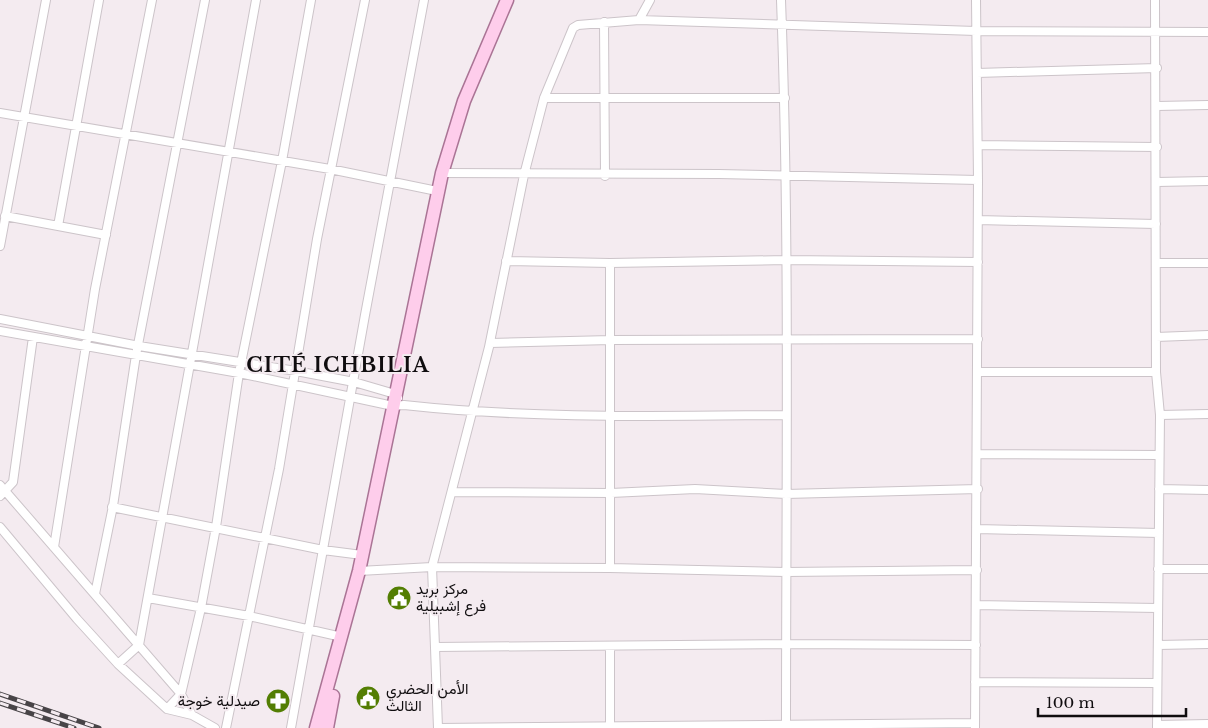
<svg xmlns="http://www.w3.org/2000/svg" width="1208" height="728" viewBox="0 0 1208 728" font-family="'Libre Baskerville',Vazirmatn,serif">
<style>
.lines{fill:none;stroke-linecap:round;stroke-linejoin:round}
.minor-casing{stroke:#ccc4c9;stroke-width:10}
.primary-casing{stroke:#aa7495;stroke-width:15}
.minor{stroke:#fff;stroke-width:8}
.primary{stroke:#fecdeb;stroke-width:12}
.rail-casing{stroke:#484447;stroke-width:5}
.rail{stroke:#f4ebf0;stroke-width:3;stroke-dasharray:9;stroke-linecap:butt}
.labels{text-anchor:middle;stroke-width:4;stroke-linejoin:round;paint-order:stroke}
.poi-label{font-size:15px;fill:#100d0f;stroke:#f4ebf0;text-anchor:start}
.district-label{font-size:20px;font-weight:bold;letter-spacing:1px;fill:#100d0f;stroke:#f4ebf0}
</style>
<rect width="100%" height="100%" fill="#f4ebf0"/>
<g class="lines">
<defs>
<path id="minor" d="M 781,0 C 790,242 786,485 786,728
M 639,20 L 650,0
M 604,22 L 605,176
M 977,73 L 1157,68
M 544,98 L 785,98
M 1157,106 L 1208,105
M 0,113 L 330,169 L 437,191
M 978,145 L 1157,147
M 442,173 L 719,174 L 978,180
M 1157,182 L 1208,181
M 5,216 L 106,235
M 978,220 L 1156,224
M 58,226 L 99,0
M 0,246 L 46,0
M 506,261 L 610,263 L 786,260 L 978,262
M 1156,263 L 1208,263
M 0,319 L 139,346 L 296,371 L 354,382 L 395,394 L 398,398
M 0,331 L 239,373 L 393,406 L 404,405 C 531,419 658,416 786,415
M 1156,337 L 1208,335
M 490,343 L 611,340 L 978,339
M 978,372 L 1156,372 L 1155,0
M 1156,372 L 1160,415
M 978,454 L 1159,455
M 0,485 L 181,694 L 192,715
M 1159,489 L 1208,490
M 452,492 L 611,493 L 695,489 L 786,494 L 978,489
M 0,496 L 13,482 L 33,337
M 112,507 L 323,550 L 362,555
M 0,527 L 77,619 L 118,664 L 167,709 L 192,715 L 215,728
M 977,529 L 1159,533
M 54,547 L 95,289 L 152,0
M 610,568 L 786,572 L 977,570
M 1158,569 L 1208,569
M 359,571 L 432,567 L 610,568 L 610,263
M 95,594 L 113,506 L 136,355 L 205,0
M 148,598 L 249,616 L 342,637
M 976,605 L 1158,608
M 1158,645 L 1208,644
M 435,647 L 786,644 L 976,645
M 610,647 L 610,728
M 118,664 L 139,645 L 256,0
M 975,682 L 1157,683
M 167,709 L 181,694 L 201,608 L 216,527 L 239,373 L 282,161 L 311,0
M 1157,725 L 1208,724
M 226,728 L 279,469 L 317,239 L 365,0
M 291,728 L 365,315 L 424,0
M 438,728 L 432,567 L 489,347 L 524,175 L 544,98 L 573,28 L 578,25 L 639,20 L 976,31 L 1208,32
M 440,728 L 975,723
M 975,728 L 978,180 L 976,0
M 1157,728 L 1160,415 L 1208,414"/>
<path id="primary" d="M 316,728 L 359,571 L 442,173 L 464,101 L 507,0
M 327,728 L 333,696"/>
</defs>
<use href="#minor" class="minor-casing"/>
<use href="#primary" class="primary-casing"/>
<use href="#minor" class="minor"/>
<use href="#primary" class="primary"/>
<defs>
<path id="rail" d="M 0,694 L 99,728
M 0,703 L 74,728"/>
</defs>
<use href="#rail" class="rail-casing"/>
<use href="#rail" class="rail"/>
</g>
<defs>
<symbol id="civic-disc" viewBox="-11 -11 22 22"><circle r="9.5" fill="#537e03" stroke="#f4ebf0"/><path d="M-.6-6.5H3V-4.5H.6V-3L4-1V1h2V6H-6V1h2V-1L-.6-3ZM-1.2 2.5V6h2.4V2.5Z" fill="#fff"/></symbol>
<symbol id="pharmacy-disc" viewBox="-11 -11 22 22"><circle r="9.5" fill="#537e03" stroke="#f4ebf0"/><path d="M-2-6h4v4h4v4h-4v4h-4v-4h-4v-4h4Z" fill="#fff"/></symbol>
</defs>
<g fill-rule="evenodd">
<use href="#civic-disc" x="385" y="584" width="28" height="28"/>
<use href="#civic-disc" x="354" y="684" width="28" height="28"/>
<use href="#pharmacy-disc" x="264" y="687" width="28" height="28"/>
</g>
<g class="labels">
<g class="poi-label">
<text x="416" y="594">مركز بريد<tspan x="416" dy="17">فرع إشبيلية</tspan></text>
<text x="386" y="694">الأمن الحضري<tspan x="386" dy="17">الثالث</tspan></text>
<text x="260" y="706" text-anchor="end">صيدلية خوجة</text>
</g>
<g class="district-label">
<text x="338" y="372">CITÉ ICHBILIA</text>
</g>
</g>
<path d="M1038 708v8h148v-8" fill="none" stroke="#100d0f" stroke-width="2.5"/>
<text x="1046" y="708" font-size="15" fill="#100d0f" stroke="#f4ebf0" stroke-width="4" paint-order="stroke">100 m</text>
</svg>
